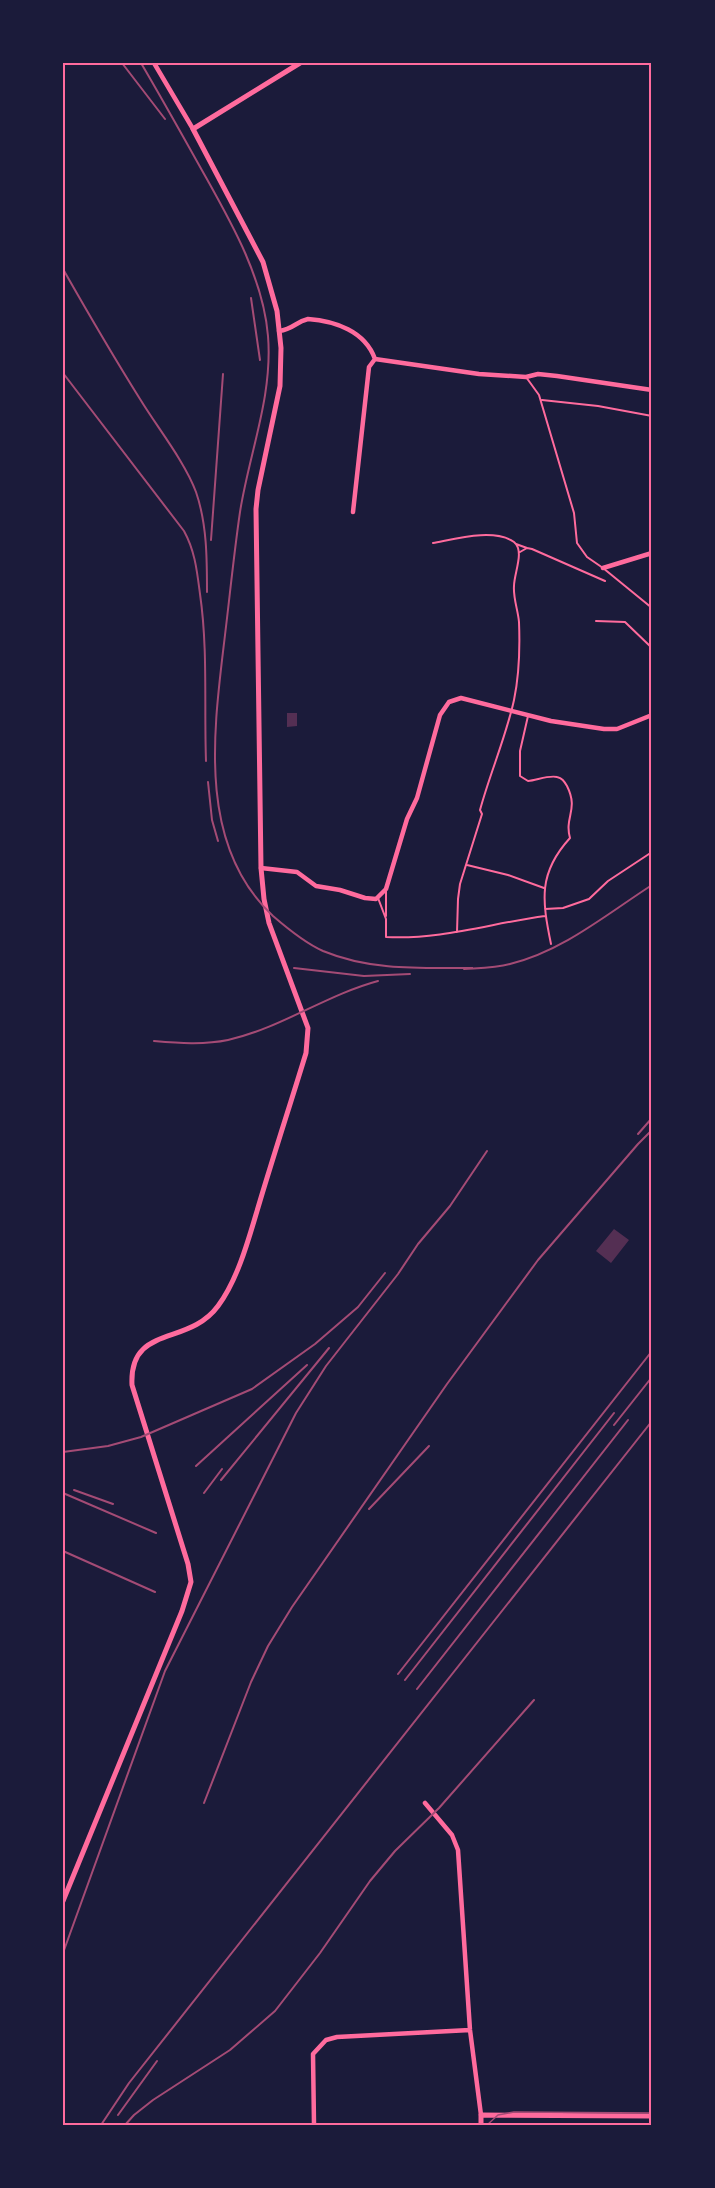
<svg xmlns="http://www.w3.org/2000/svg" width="715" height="2188" viewBox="0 0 715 2188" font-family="Roboto,sans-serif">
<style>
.building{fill:#542f53}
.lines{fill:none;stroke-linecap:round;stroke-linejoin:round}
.service{stroke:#ff6b9d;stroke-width:2}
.minor{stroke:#ff6b9d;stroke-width:4.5}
.tertiary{stroke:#ff6b9d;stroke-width:5}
.tram{stroke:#a44b75;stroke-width:1.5}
.rail{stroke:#a44b75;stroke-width:2}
.neatline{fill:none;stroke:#ff6b9d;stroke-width:2}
</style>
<rect width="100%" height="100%" fill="#1b1b3a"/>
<path class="building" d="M 287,713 L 297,713 L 297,726 L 287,727 Z
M 614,1229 L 629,1240 L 611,1263 L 596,1251 Z"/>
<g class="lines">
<path class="service" d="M 526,377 L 539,395 L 574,513 L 577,543 L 587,557 L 603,568 L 652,608
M 542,400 L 598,406 L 652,416
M 433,543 C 455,539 494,528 514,542 C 525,551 514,573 514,586 C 513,598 518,610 519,622 C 520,647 519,676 514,700 C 506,737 490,773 480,810 L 482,814 L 460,884 L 458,899 L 457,932
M 516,544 L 527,548
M 520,552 L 527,548 L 532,549 L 605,581
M 596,621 L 625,622 L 652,648
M 528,716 L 520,751 L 520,776 L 528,781 C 537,780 549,775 557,777 C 562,778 564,781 567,786 C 579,810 564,817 570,838 C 538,873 542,900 551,944
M 467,865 L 508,875 L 544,888
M 386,889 L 386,916
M 378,898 L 386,919 L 386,937 C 441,940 492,923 545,916
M 545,909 L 563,908 L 589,899 L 608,881 L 652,852"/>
<path class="minor" d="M 154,63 L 193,129
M 279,331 C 294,329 295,322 308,319 C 335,321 365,331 375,359
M 375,359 L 479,374 L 526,377 L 538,374 L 557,376 L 652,390
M 353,512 L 369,367 L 375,359
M 603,568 L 652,553
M 261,868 L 297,872 L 316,886 L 340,890 L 365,898 L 376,899 L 386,889 L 407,819 L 417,798 L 440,715 L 449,702 L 461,698 L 551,721 L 604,729 L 617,729 L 652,715
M 425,1803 L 452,1835 L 458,1850 L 470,2030 L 481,2115
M 314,2125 L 313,2054 L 326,2040 L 337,2037 L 470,2030"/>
<path class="tertiary" d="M 63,1901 L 182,1611 L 191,1582 L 188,1564 L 132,1385 C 129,1324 188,1347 218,1306 C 239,1278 250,1234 260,1201 C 275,1151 291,1102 306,1053 L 308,1028 L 269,923 L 264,899 L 261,868 L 256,509 L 258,490 L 280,386 L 281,348 L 277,311 L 263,262 L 193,129 L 300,63
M 481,2125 L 481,2115 L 652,2116"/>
<path class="tram" d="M 487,2125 L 498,2115 L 514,2112 L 652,2113"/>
<path class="rail" d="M 122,63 L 165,119
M 141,63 C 161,97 180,131 199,165 C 228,217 263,275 268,336 C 273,396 249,454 240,512 C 234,553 230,594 225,635 C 214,728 196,844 273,916 C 288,929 305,943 323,951 C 371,971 422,968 472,968
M 63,269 C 88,313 113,356 140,399 C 157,427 185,462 196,492 C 207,524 207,559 207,592
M 251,298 L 260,360
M 63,373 L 184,531 C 195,551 197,571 200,594 C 208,649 204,705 206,761
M 211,540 L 223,374
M 208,782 L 212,820 L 218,841
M 294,968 L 364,976 L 410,974
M 464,969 C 479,968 495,968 510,964 C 563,951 607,914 652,885
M 154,1041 C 178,1043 204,1045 228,1040 C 281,1028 326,995 378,981
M 638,1134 L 652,1118
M 614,1425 L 652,1377
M 63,1452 L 108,1446 L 141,1437 L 252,1389 L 315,1344 L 358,1307 L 385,1273
M 196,1466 L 307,1365
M 221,1480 L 329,1348
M 74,1490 L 113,1504
M 63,1493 L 156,1533
M 204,1493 L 222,1469
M 369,1509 L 429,1446
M 63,1551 L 155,1592
M 398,1674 L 652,1351
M 405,1680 L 614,1413
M 417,1689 L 628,1420
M 204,1803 L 251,1682 L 268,1646 L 292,1607 L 447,1384 L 538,1260 L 638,1144 L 652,1130
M 63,1953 L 165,1671 L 296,1413 L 326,1366 L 398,1274 L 418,1244 L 450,1206 L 487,1151
M 118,2115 L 157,2061
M 101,2125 L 129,2083 L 652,1421
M 125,2125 L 134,2115 L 153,2100 L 230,2050 L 275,2011 L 320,1953 L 370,1881 L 395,1851 L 439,1808 L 534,1700"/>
</g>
<rect width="715" height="2188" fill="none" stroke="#1b1b3a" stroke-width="129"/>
<rect x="64" y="64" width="586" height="2060" class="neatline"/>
</svg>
